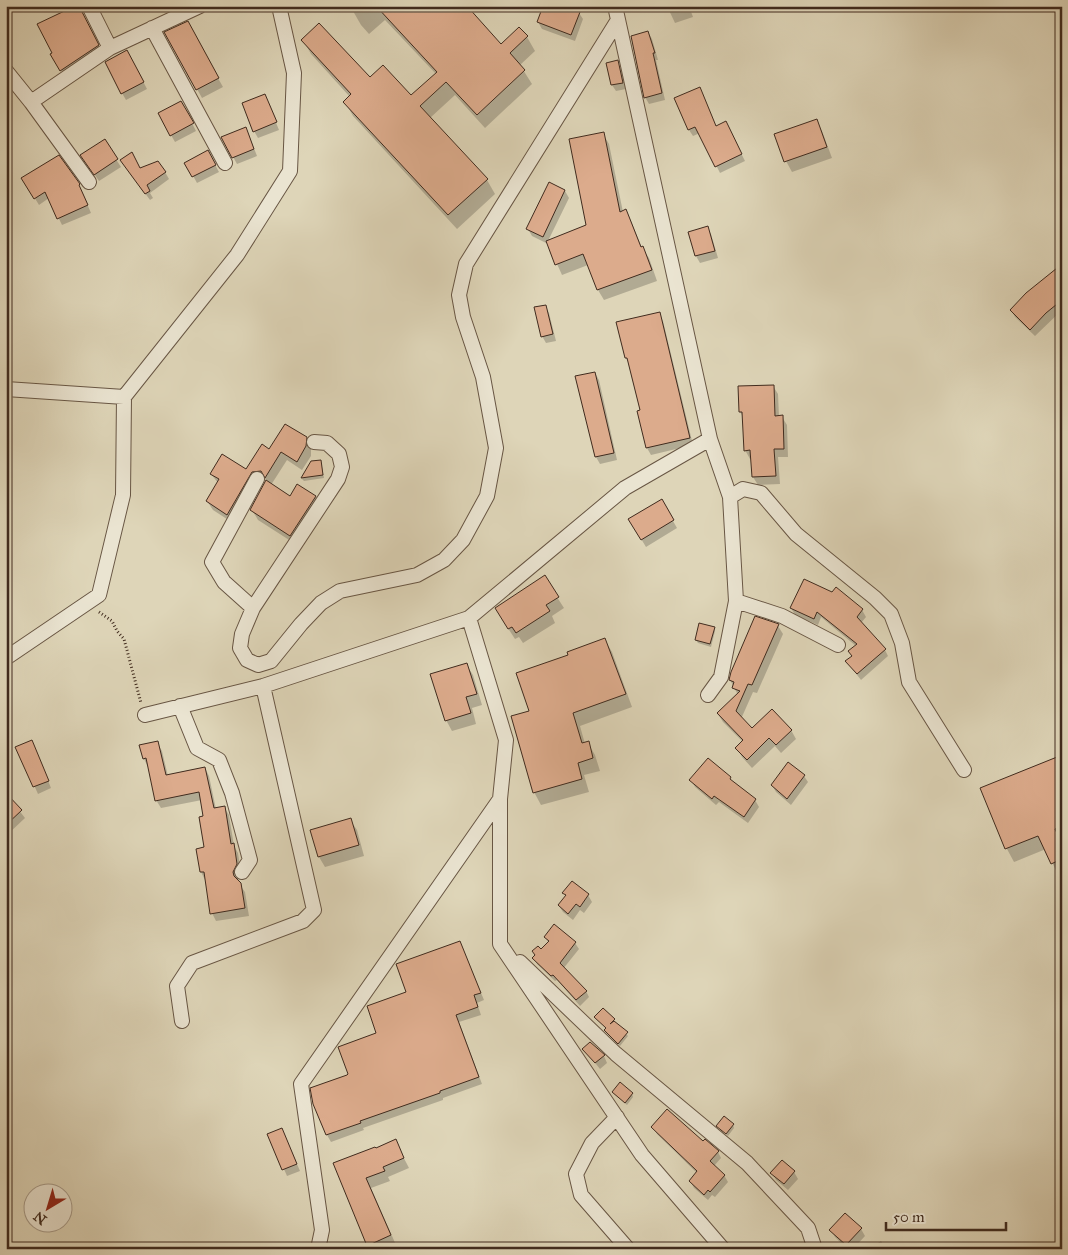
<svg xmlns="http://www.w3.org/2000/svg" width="1068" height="1255" viewBox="0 0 1068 1255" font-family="'IM FELL Great Primer',serif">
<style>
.shadow{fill:#0003}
.building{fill:#dcab8c;stroke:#402b1e}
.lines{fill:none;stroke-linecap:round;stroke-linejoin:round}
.minor-casing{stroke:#685644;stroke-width:16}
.path{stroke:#402b1e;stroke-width:3;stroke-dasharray:1 2.5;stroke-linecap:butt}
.minor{stroke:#eae4d1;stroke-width:14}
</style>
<rect width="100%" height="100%" fill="#ded5b8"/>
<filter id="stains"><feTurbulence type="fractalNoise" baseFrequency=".004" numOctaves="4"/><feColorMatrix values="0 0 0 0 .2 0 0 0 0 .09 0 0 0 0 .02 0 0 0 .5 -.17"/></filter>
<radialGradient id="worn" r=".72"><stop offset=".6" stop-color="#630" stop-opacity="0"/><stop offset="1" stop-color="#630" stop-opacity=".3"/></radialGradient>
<path class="shadow" d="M 359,6 L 470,6 L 467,9 L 501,45 L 527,37 L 535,51 L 520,65 L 532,84 L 485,128 L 455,95 L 430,118 L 487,180 L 495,194 L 457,229 L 353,116 L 345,102 L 350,97 L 311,54 L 303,40 L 370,79 L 411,97 L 436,74 L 385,20 L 369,34 L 361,25 L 353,11 Z
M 667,6 L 689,6 L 693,17 L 675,23 Z
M 81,13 L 102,52 L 65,77 L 52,55 Z
M 579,13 L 583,19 L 575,41 L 542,29 L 538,22 Z
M 187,23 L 223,87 L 202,98 L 166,33 Z
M 648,32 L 652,39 L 658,60 L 656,60 L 665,100 L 649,104 L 645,97 Z
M 131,58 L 147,89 L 126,100 L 122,93 Z
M 617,62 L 621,69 L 626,89 L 616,91 L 612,85 Z
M 703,95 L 716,127 L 729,129 L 745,161 L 720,173 L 700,133 L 693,136 L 689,130 Z
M 265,96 L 279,130 L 258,138 L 254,131 Z
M 181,102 L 196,131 L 175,142 L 171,135 Z
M 6,117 L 12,126 L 6,131 Z
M 816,121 L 822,131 L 832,158 L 792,172 L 786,161 Z
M 603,134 L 609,144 L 623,212 L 625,211 L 631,221 L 642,248 L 649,258 L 657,281 L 604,300 L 598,290 L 588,265 L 562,275 L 548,244 L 532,236 L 528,229 L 549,184 L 565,191 L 569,198 L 548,241 L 587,226 Z
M 249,135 L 257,156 L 237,164 L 222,137 Z
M 104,141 L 121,167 L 99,181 L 86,162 Z
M 208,152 L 219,172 L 197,183 L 186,163 Z
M 126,167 L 165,172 L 169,179 L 150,193 L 153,198 L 150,200 Z
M 23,179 L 79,185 L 91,213 L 62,225 L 49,198 L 39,205 Z
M 707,228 L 711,234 L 718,258 L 700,263 L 696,256 L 689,233 Z
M 1062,266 L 1062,310 L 1035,336 L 1015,317 L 1011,310 Z
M 545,306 L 549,313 L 556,341 L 546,343 L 542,336 Z
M 659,314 L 663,321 L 693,445 L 651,455 L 647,448 L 638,412 L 641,411 L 630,365 L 626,358 Z
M 595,373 L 599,380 L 617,460 L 600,464 L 596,457 L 577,377 Z
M 773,386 L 778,394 L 779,417 L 782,417 L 787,425 L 788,457 L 778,457 L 780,484 L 758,485 L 753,477 L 752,459 L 750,459 L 745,450 L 744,418 L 740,412 Z
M 306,438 L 311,448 L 311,456 L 302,470 L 287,460 L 271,485 L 290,497 L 316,497 L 322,507 L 297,545 L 258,520 L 252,510 L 267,480 L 263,479 L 233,523 L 213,510 L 207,501 L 218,483 L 211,474 L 247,471 L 270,451 Z
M 321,461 L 324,478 L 304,481 L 302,479 L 312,462 Z
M 661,500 L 677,528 L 646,547 L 629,519 Z
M 544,577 L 564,608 L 552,616 L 555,623 L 523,643 L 519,637 L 515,639 L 502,619 Z
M 791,608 L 862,610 L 866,617 L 861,623 L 885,650 L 888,656 L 861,680 L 847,662 L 853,657 L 856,646 L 821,617 L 818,625 L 795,615 Z
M 756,618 L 778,626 L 783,634 L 757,693 L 753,692 L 741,719 L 752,730 L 791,730 L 796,739 L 781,753 L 775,746 L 752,768 L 742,757 L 737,748 L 743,742 L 723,722 L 718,714 L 738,695 L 730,680 Z
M 714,628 L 715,631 L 711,647 L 698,643 L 696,640 Z
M 605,640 L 612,652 L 632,707 L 580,726 L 585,744 L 588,743 L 595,755 L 600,771 L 584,775 L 589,792 L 541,805 L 534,792 L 531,712 L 570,656 Z
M 466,664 L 473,675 L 482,705 L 472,708 L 476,724 L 452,731 L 446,720 Z
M 157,743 L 162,751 L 168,776 L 205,768 L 209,776 L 216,809 L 224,807 L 229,815 L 234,846 L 238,853 L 241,873 L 237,881 L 245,892 L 249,916 L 216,921 L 212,913 L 205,880 L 201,872 L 206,849 L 205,817 L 202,800 L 161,808 L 156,800 L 148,767 L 144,759 Z
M 17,747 L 35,748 L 51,788 L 38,794 Z
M 1062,756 L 1062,876 L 1059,877 L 1046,849 L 1014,862 L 1007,849 L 982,789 Z
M 804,776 L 808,782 L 791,805 L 776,792 L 772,785 Z
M 691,780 L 730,780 L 755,800 L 759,807 L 748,823 L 719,802 L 716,805 L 695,787 Z
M 11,800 L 25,818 L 7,835 L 6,804 Z
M 350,820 L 357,830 L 364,856 L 325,867 L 319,857 Z
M 572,882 L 588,895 L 592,902 L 584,913 L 580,910 L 573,920 L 563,912 L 559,906 L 566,897 L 564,893 Z
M 554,926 L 575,943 L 579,949 L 563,969 L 586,991 L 589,997 L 580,1006 L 557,980 L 555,981 L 537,964 L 534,958 L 549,943 L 545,937 Z
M 463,950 L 484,1000 L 477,1003 L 481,1015 L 459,1022 L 482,1084 L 443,1098 L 443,1100 L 363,1128 L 364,1130 L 331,1142 L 327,1135 L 348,1076 L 408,993 Z
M 603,1009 L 628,1036 L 620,1046 L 607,1033 L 605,1030 L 607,1029 L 598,1020 Z
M 584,1049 L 604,1056 L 607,1063 L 600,1069 Z
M 613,1093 L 632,1094 L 633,1097 L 627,1105 Z
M 733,1125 L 734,1128 L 728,1136 L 717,1126 Z
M 653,1127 L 704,1143 L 718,1152 L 721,1158 L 714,1166 L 724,1175 L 728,1182 L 715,1197 L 712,1195 L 708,1200 L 694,1188 L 690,1181 L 697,1173 L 657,1134 Z
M 269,1135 L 285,1136 L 300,1171 L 287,1176 Z
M 395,1141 L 409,1168 L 388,1177 L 390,1181 L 371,1188 L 396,1245 L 388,1249 L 370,1249 L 334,1164 L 375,1150 Z
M 794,1172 L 798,1179 L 788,1190 L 776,1180 L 772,1173 Z
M 861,1229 L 865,1236 L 853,1249 L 847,1249 L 835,1237 L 831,1230 Z
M 881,1241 L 886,1249 L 869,1249 Z"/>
<path class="building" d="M 75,6 L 79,6 L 99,45 L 60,71 L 50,54 L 52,53 L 37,24 Z
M 376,6 L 467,6 L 501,44 L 519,27 L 528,36 L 510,53 L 525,70 L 477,115 L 446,82 L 420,106 L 488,179 L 448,215 L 343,102 L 351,94 L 301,40 L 319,23 L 370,77 L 383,65 L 411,95 L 437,72 Z
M 543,6 L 566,6 L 580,12 L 571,35 L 537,22 Z
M 188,21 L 219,78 L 196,90 L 164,32 Z
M 648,31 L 655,53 L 653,53 L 662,93 L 644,98 L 631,36 Z
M 127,50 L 144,82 L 121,94 L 105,62 Z
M 618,60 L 623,83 L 611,85 L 606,63 Z
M 700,87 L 716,126 L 726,121 L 742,154 L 715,167 L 695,127 L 688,130 L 674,98 Z
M 265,94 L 277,122 L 253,132 L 242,103 Z
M 181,101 L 194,123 L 170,136 L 158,113 Z
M 817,119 L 827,147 L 784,162 L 774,134 Z
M 246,127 L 254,149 L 232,158 L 221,137 Z
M 604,132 L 620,212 L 626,209 L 641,247 L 643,246 L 652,270 L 597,290 L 583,254 L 555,265 L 546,241 L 586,225 L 569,139 Z
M 105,139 L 118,159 L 94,175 L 80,155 Z
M 208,150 L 216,165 L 192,177 L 184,163 Z
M 132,152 L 140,168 L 158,161 L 166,172 L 147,185 L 150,191 L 145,194 L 120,160 Z
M 59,155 L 80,184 L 79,185 L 88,205 L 57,219 L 45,192 L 34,199 L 21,178 Z
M 549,182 L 565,190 L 543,237 L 526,229 Z
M 708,226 L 715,251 L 695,256 L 688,232 Z
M 1062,264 L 1062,300 L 1046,313 L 1030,330 L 1010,310 L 1026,293 Z
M 546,305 L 553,334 L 541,337 L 534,307 Z
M 660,312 L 690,438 L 646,448 L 637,411 L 640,410 L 627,358 L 625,358 L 616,322 Z
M 595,372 L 614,453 L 595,457 L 575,376 Z
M 774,385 L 775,416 L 783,415 L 784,449 L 774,449 L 776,476 L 752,477 L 750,450 L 744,451 L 742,412 L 739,412 L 738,386 Z
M 285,424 L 307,437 L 306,446 L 297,462 L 281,452 L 265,478 L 261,471 L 252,472 L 227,515 L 206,501 L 219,479 L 210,474 L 222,454 L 246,469 L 262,444 L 269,449 Z
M 321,460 L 323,475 L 301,478 L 311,461 Z
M 266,480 L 290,496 L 297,484 L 316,496 L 290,536 L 250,510 Z
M 662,499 L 674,520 L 641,540 L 628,519 Z
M 545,575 L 559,597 L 546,605 L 550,611 L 516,633 L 512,627 L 508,629 L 495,608 Z
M 804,579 L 832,592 L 836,587 L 863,609 L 857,617 L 886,649 L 857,674 L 845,661 L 852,656 L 848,651 L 857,644 L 817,612 L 814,619 L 790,608 Z
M 755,616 L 779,624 L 752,685 L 748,684 L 736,711 L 752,728 L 772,709 L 792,730 L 776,745 L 769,738 L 747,760 L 735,748 L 743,740 L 717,713 L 740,691 L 732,688 L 734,682 L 729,680 L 731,672 Z
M 699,623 L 715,627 L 710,644 L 695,640 Z
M 605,638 L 626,694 L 573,713 L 582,743 L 589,741 L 593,758 L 578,763 L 582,779 L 533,793 L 511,716 L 529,711 L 516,673 L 568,655 L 567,652 Z
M 467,663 L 477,694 L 466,697 L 471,713 L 445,721 L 430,674 Z
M 32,740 L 49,781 L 33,787 L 15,747 Z
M 158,741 L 166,775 L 205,767 L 214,808 L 225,806 L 231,844 L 234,843 L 237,864 L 233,872 L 234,876 L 241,883 L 245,908 L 210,914 L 204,872 L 200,872 L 196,849 L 204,847 L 199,817 L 203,816 L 199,792 L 155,801 L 146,758 L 143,759 L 139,745 Z
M 1062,755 L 1062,826 L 1055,829 L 1062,844 L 1062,859 L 1051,864 L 1038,836 L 1005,849 L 980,788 Z
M 708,758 L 731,777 L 730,779 L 756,799 L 744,817 L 714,796 L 712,799 L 689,780 Z
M 788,762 L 805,775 L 787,799 L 771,785 Z
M 6,793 L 22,810 L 6,825 Z
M 351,818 L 359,845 L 318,857 L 310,830 Z
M 572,881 L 589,894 L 580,907 L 576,904 L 568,914 L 558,905 L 566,895 L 562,893 Z
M 554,924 L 576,942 L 560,963 L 587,991 L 576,1000 L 553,975 L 551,976 L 532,958 L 535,955 L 532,951 L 538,946 L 541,949 L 549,941 L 544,937 Z
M 460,941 L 481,993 L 474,995 L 478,1007 L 456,1015 L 479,1077 L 440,1091 L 440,1093 L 360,1121 L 361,1123 L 326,1135 L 313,1104 L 310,1088 L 347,1075 L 348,1074 L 338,1047 L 376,1033 L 367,1006 L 406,992 L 396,964 Z
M 603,1008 L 615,1019 L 610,1024 L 614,1021 L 628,1032 L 618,1044 L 604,1030 L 606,1028 L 594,1017 Z
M 590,1042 L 605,1055 L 595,1063 L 582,1049 Z
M 620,1082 L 633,1093 L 625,1103 L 612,1092 Z
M 667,1109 L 703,1141 L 705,1139 L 719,1151 L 710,1161 L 725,1175 L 710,1192 L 708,1190 L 704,1195 L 689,1181 L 697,1171 L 651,1127 Z
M 724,1116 L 734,1124 L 726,1134 L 716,1126 Z
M 282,1128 L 297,1164 L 282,1170 L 267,1134 Z
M 396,1139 L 404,1158 L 383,1167 L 385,1171 L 366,1178 L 391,1235 L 367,1246 L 333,1163 L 375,1147 L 376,1148 Z
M 782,1160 L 795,1171 L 784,1184 L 770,1173 Z
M 845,1213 L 862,1228 L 846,1245 L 829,1230 Z"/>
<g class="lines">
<defs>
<path id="minor" d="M 89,6 L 110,48
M 615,6 L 710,439 L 625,488 L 469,618 L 506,740 L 500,799 L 500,944 L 642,1155 L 723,1249
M 152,28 L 225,163
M 6,71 L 31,102
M 89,182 L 31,102 L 110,48 L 200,6
M 6,389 L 124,397
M 314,442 L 327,443 L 339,454 L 342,467 L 338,479 L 253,608 L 242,634 L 240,648 L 247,660 L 258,665 L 271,661 L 301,624 L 321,603 L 340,591 L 417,575 L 444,560 L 463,540 L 487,496 L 496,448 L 483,377 L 463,317 L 459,295 L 466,264 L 618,20
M 730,497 L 743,489 L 761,493 L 796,534 L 875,598 L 891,614 L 902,643 L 909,682 L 964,770
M 736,601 L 782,616 L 838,645
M 253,608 L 224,582 L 212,562 L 257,479
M 6,658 L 99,595 L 123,495 L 124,397 L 237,255 L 290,171 L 294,73 L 279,6
M 708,695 L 721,677 L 736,601 L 730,497 L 710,439
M 180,706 L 197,748 L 219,760 L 232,793 L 250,860 L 242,872
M 145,715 L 263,686 L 469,618
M 520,962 L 616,1054 L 747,1163 L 808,1228 L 815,1249
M 182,1021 L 177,986 L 192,963 L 303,921 L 314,910 L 263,686
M 617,1117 L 592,1143 L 576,1174 L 581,1195 L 628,1249
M 318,1249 L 322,1230 L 301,1084 L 500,799"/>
</defs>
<use href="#minor" class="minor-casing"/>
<path class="path" d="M 99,612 L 112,621 L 117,631 L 124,639 L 141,703"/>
<use href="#minor" class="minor"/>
</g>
<rect width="1068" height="1255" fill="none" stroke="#ded5b8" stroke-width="25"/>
<rect x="8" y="8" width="1053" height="1240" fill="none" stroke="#402b1e" stroke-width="2.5"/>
<rect x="12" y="12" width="1043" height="1230" fill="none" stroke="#402b1e"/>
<g transform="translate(48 1208) rotate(218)"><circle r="24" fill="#eae4d1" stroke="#a69a89"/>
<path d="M0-4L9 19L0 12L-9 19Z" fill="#8f2418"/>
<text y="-8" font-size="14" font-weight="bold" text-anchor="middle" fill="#402b1e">N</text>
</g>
<path d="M886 1222v8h120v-8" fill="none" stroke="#402b1e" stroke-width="2.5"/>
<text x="893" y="1222" font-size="15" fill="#402b1e" stroke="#eae4d1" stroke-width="4" paint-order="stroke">50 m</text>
<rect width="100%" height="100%" filter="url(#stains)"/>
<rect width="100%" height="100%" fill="url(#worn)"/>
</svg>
